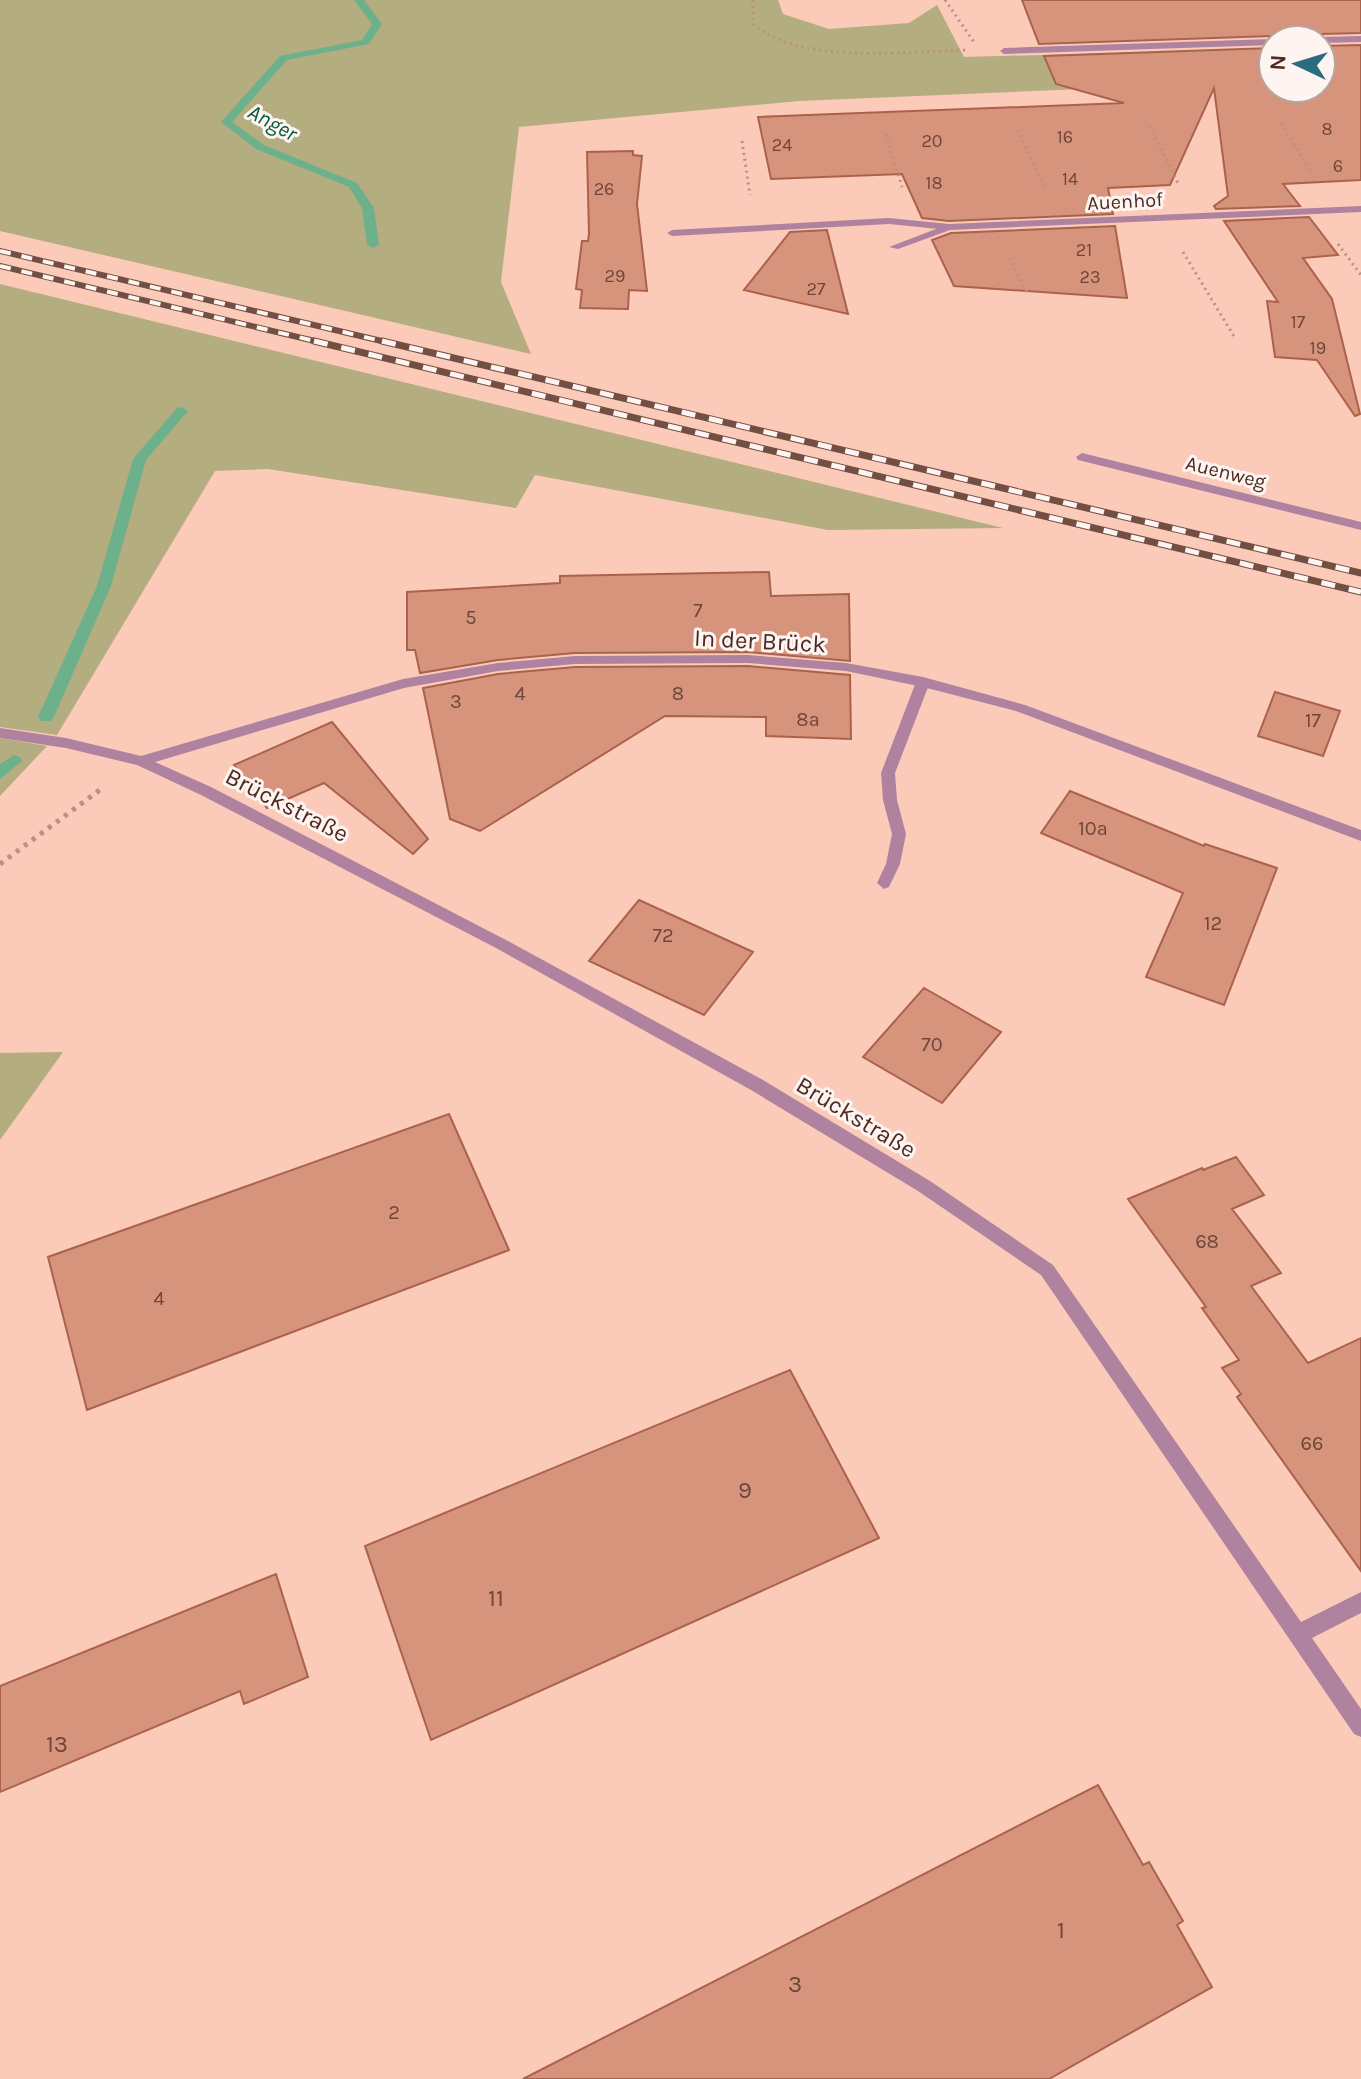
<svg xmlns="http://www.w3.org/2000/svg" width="1361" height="2079" viewBox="0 0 1361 2079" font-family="Karla,sans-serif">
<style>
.green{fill:#b4ad7f}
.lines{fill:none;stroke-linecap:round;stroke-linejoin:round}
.stream{fill:#6db18c;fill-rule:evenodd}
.building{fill:#d7947d;stroke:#ab624a;stroke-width:2}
.path-far1{stroke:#bb9082;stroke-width:3;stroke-dasharray:2 4;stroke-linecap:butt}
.path{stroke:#bb9082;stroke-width:5;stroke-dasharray:4 6;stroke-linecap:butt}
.lane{fill:#af83a0;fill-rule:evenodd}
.street{fill:#af83a0;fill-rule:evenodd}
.rail-far1-casing{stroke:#734f43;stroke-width:6}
.rail-casing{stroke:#734f43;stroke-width:7}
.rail-far1{stroke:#fef5f2;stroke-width:4;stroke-dasharray:11;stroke-linecap:butt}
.rail{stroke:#fef5f2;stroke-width:5;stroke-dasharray:14;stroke-linecap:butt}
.labels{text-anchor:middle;stroke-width:6;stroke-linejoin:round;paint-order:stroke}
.far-number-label{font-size:18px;fill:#6f4639}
.far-street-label{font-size:20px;fill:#4c2c22;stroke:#fef5f2}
.number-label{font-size:20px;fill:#6f4639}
.far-water-label{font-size:22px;font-style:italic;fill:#015b39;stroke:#fef5f2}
.street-label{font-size:24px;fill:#4c2c22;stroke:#fef5f2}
.near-number-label{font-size:24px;fill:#6f4639}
</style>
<rect width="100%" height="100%" fill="#fbcab9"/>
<path class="green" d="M 0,0 L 778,0 L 783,14 L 829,29 L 909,23 L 937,5 L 964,57 L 1273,49 L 1273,81 L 799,101 L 519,127 L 501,282 L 531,354 L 0,231 Z
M 0,284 L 1003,528 L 828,530 L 535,475 L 516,508 L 268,469 L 215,471 L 57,735 L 0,727 Z
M 0,738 L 47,746 L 0,796 Z
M 63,1052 L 0,1140 L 0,1053 Z"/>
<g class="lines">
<path class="stream" d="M 354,0 L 364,0 L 382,24 L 369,44 L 287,60 L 232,122 L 264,145 L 357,183 L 374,208 L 379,245 L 373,248 L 367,245 L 362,208 L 349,187 L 256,149 L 221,122 L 280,56 L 362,40 L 372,24 Z
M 182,407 L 188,411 L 146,460 L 111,586 L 54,717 L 51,721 L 41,721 L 38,717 L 97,586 L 133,459 L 177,408 Z
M 14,755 L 20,757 L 22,761 L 0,779 L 0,764 Z"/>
</g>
<path class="building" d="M 1022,0 L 1361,0 L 1361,33 L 1321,34 L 1314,40 L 1279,40 L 1273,36 L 1039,44 Z
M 1361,45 L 1361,180 L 1283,184 L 1300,206 L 1216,209 L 1214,206 L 1228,196 L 1214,88 L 1170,185 L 1108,188 L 1113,214 L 949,221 L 922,218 L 902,174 L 771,179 L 758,117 L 1124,103 L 1056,84 L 1044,56 L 1273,48 L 1273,88 L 1321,88 L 1321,46 Z
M 633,151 L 633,155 L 642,156 L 637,204 L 647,291 L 629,290 L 628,309 L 580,308 L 582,290 L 576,289 L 582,241 L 588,241 L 589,234 L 587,152 Z
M 1309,217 L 1338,255 L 1303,258 L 1332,299 L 1360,414 L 1355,416 L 1317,360 L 1275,357 L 1267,301 L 1278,302 L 1224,221 Z
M 1115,226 L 1127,298 L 954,286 L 932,240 L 951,233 Z
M 827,230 L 848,314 L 744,290 L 790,232 Z
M 769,572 L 771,596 L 849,594 L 850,661 L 748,652 L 575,653 L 498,660 L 420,673 L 415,650 L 407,650 L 407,592 L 560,583 L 560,576 Z
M 748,666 L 850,675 L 851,739 L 766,736 L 766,717 L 665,716 L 480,831 L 450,819 L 423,688 L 498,674 L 575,667 Z
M 1275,692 L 1340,711 L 1323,756 L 1258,736 Z
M 332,722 L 428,839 L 413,854 L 324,783 L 267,808 L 234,765 Z
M 1070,791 L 1204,846 L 1205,844 L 1277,868 L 1224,1005 L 1146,977 L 1183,893 L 1041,833 Z
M 639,900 L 753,952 L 704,1015 L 589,961 Z
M 924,988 L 1001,1032 L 942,1103 L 863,1057 Z
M 449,1114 L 509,1250 L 87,1410 L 48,1257 Z
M 1236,1157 L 1264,1195 L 1232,1209 L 1281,1273 L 1251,1286 L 1308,1363 L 1361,1338 L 1361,1571 L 1237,1397 L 1241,1394 L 1222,1368 L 1239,1360 L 1202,1308 L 1206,1307 L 1128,1199 L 1202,1168 L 1203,1170 Z
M 790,1370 L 879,1538 L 431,1740 L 365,1546 Z
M 276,1574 L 308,1677 L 244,1704 L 240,1691 L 0,1792 L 0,1686 Z
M 1098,1785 L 1143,1865 L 1149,1862 L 1183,1921 L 1177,1925 L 1212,1987 L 1049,2079 L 523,2079 Z"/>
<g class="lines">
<path class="path-far1" d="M 753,0 L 753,24 C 801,66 908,51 969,50
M 945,0 L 974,42
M 1281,123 L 1313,175
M 1150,127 L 1178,183
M 1018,130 L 1044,188
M 886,134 L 902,187
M 742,141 L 750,195
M 1338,244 L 1361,275
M 1183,252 L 1235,338
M 1010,258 L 1028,295"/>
<path class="path" d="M 0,864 L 101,789"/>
<path class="lane" d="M 1361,36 L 1361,42 L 1321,43 L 1321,40 L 1317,40 L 1321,37 Z
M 1273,39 L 1276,40 L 1273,40 L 1273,45 L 1004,54 L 1000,51 L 1004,48 Z
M 889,218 L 949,224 L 954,227 L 949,230 L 889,224 L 672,236 L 667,233 L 672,230 Z
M 923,677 L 930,682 L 895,773 L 897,800 L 906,834 L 900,864 L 889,887 L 884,889 L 877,883 L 886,864 L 892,834 L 883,800 L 881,773 L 916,682 Z"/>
<path class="street" d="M 1361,206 L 1361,212 L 950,230 L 898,249 L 889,247 L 949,224 Z
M 1082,453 L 1361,522 L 1361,530 L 1078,460 L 1076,457 Z
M 748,655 L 846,663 L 923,677 L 1025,705 L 1361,830 L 1361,841 L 1016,711 L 923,687 L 846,671 L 748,663 L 575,664 L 498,671 L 404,688 L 155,762 L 211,787 L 506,940 L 763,1080 L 930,1181 L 1053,1265 L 1301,1622 L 1361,1592 L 1361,1613 L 1312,1638 L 1361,1709 L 1361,1737 L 1354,1734 L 1041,1275 L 918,1191 L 751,1090 L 496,948 L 201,795 L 137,765 L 66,748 L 0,738 L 0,728 L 66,738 L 141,756 L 403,679 L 498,663 L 575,656 Z"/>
<defs>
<path id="rail-far1" d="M 0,251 L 390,343
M 0,266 L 323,343"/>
<path id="rail" d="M 314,341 L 1361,592
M 382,341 L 1361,573"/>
</defs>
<use href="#rail-far1" class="rail-far1-casing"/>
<use href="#rail" class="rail-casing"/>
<use href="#rail-far1" class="rail-far1"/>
<use href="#rail" class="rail"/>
</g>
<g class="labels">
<g class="far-number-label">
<text x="1327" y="135">8</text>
<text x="1065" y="143">16</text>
<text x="932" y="147">20</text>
<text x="782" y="151">24</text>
<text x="1338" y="172">6</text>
<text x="1070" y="185">14</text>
<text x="934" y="189">18</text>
<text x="604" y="195">26</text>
<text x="1084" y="256">21</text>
<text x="615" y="282">29</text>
<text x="1090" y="283">23</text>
<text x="816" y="295">27</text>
<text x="1298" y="328">17</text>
<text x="1318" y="354">19</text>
</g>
<g class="far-street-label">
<text transform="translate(1125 201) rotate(-3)" y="7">Auenhof</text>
<text transform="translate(1226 472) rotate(14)" y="7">Auenweg</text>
</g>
<g class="number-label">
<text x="698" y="617">7</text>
<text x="471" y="624">5</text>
<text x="520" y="700">4</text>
<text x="678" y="700">8</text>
<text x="456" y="708">3</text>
<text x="808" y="726">8a</text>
<text x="1313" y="727">17</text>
<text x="1093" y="835">10a</text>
<text x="1213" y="930">12</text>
<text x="663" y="942">72</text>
<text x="932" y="1051">70</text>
<text x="394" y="1219">2</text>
<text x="1207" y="1248">68</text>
<text x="159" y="1305">4</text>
<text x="1312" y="1450">66</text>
</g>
<g class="far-water-label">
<text transform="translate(273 122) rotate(29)" y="8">Anger</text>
</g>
<g class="street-label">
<text transform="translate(760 641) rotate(3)" y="8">In der Brück</text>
<text transform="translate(287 805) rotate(27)" y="8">Brückstraße</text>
<text transform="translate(856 1117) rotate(31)" y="8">Brückstraße</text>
</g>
<g class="near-number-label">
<text x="745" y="1498">9</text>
<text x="496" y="1606">11</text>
<text x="57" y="1752">13</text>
<text x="1061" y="1938">1</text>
<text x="795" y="1992">3</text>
</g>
</g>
<g transform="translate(1297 64) rotate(274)"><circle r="38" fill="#fef5f2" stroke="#b7a59f" stroke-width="2"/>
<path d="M0-6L14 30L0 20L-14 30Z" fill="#2b6d7f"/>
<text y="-12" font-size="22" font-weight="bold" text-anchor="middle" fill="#4c2c22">N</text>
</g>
</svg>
